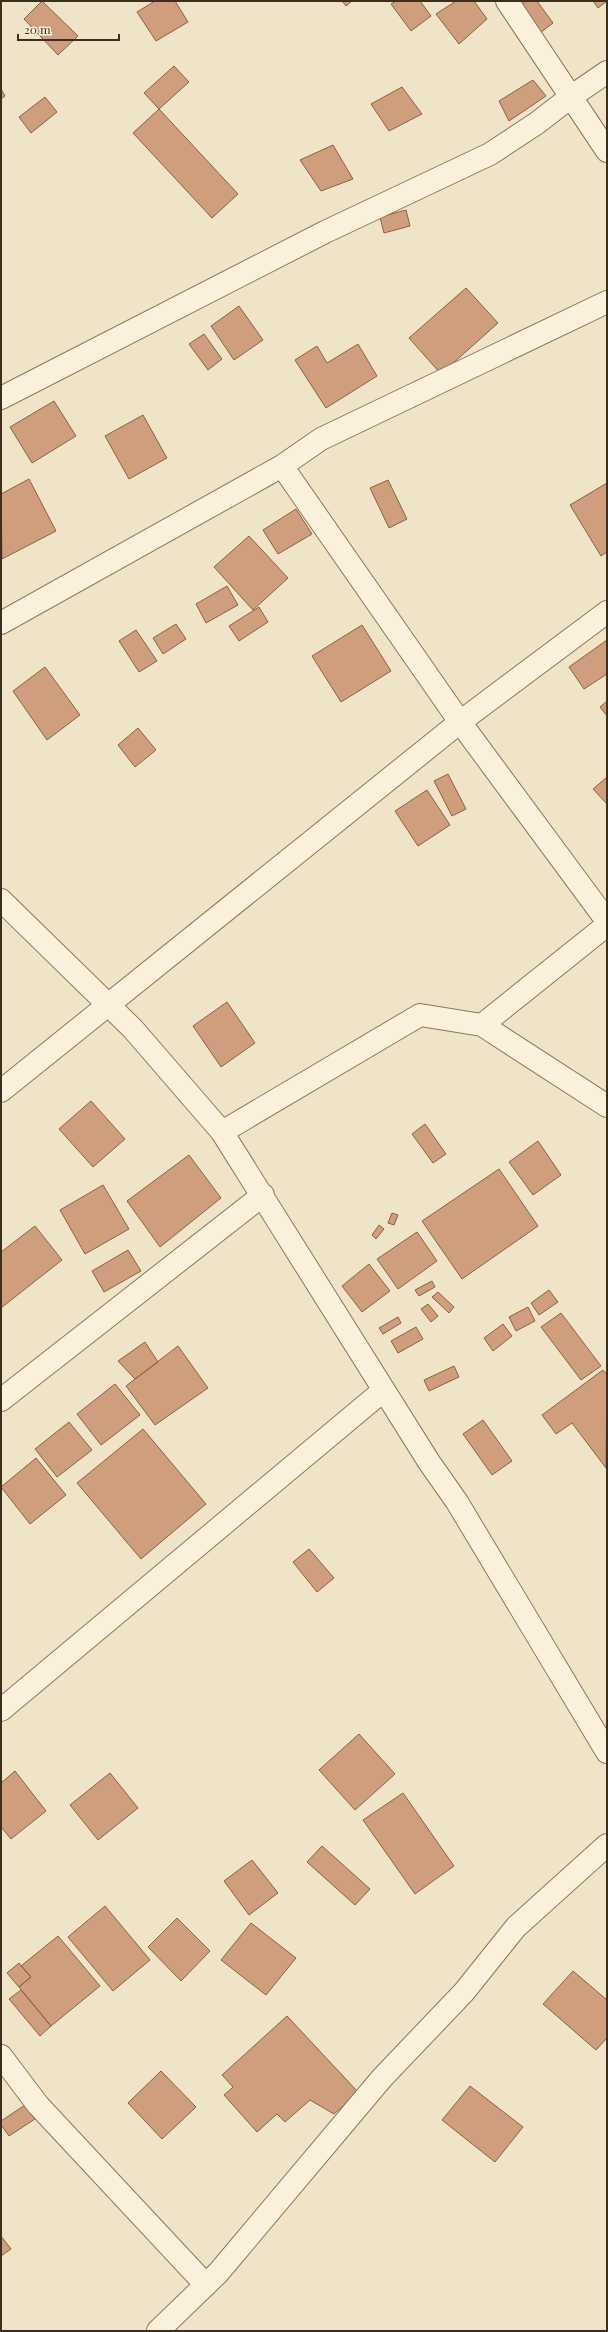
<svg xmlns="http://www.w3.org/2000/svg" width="608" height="2332" viewBox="0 0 608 2332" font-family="'Playfair Display',serif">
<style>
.building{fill:#cf9f7d;stroke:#8d5f41}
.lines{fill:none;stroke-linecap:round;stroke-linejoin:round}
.minor-casing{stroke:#8d765c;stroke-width:24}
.minor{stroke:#faf1dc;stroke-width:22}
</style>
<rect width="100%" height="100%" fill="#f0e4c8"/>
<path class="building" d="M 42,1 L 78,36 L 58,55 L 24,19 Z
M 155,1 L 175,1 L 188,22 L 156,41 L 137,12 Z
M 342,1 L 352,1 L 346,6 Z
M 396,1 L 420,1 L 431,16 L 411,31 L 391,4 Z
M 456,1 L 474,1 L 487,19 L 459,44 L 436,14 Z
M 526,1 L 537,1 L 553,23 L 536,36 L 516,8 Z
M 593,1 L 607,1 L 598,8 Z
M 174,66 L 189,82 L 159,109 L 144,93 Z
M 533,80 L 546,96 L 509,121 L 499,101 Z
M 402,87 L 422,114 L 389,131 L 371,104 Z
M 1,89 L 5,96 L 1,99 Z
M 45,97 L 57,112 L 31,133 L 19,117 Z
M 159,109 L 238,194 L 212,218 L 133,133 Z
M 333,145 L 353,179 L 321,191 L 300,160 Z
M 406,210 L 410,226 L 384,233 L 380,217 Z
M 466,288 L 498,323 L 441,374 L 409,338 Z
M 239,306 L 263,340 L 234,360 L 211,326 Z
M 204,334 L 222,359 L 208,370 L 189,344 Z
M 358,344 L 377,376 L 326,408 L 295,360 L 317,346 L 327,363 Z
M 54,401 L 76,436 L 32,463 L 10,427 Z
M 143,415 L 167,458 L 129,479 L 105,436 Z
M 29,479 L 56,531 L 2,559 L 1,494 Z
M 388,480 L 407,519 L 389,528 L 370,488 Z
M 607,483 L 607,552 L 601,556 L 570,505 Z
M 296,509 L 312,534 L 278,554 L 263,530 Z
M 249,536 L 288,578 L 253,610 L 214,567 Z
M 227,586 L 238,605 L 206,623 L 196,604 Z
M 259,607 L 268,622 L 239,641 L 229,626 Z
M 176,624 L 186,639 L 163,654 L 153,638 Z
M 362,625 L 391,671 L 341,702 L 312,656 Z
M 136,630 L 157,661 L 139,672 L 119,641 Z
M 607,640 L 607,674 L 584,689 L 569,667 Z
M 45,667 L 80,715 L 47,740 L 13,691 Z
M 607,701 L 607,716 L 600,707 Z
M 138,728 L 156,750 L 135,767 L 118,745 Z
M 448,774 L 466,809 L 452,816 L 434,781 Z
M 607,777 L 607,804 L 593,789 Z
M 427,790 L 450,825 L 418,846 L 395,811 Z
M 227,1002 L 255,1043 L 221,1067 L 193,1026 Z
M 91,1101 L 125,1139 L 93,1167 L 59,1129 Z
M 425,1124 L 446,1154 L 433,1163 L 412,1134 Z
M 538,1141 L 561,1175 L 533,1195 L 509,1162 Z
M 189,1155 L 221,1198 L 160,1247 L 127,1201 Z
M 499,1169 L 538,1226 L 462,1279 L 422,1221 Z
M 103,1185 L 129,1229 L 85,1254 L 60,1210 Z
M 392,1213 L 398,1215 L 394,1225 L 388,1223 Z
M 379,1225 L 384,1229 L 376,1239 L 372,1235 Z
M 35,1226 L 62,1260 L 1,1308 L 1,1252 Z
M 417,1232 L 437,1261 L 398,1289 L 377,1259 Z
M 128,1250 L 141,1271 L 104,1292 L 92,1271 Z
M 369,1264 L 390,1291 L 362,1312 L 342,1286 Z
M 432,1281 L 435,1287 L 419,1296 L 415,1290 Z
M 549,1290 L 558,1302 L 539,1315 L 531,1303 Z
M 438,1292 L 454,1307 L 449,1313 L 432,1297 Z
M 428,1304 L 438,1316 L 431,1322 L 421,1309 Z
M 528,1307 L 535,1321 L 516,1331 L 509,1317 Z
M 561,1313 L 601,1366 L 581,1380 L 541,1327 Z
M 398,1317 L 401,1323 L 383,1334 L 379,1328 Z
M 503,1324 L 512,1336 L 493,1351 L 484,1338 Z
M 416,1327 L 423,1339 L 398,1353 L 391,1341 Z
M 145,1342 L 158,1362 L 135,1379 L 118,1361 Z
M 178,1346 L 208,1388 L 155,1425 L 126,1386 Z
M 454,1366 L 459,1377 L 429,1391 L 424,1380 Z
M 603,1370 L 607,1375 L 606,1468 L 572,1423 L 556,1434 L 542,1415 Z
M 115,1384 L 140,1415 L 101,1445 L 77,1414 Z
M 483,1420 L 512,1461 L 492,1475 L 463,1434 Z
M 69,1422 L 92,1450 L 57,1477 L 35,1449 Z
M 143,1429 L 206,1504 L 141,1559 L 77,1483 Z
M 36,1458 L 66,1495 L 30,1524 L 1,1487 Z
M 309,1549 L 334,1578 L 317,1592 L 293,1562 Z
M 359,1734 L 395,1774 L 355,1810 L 319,1770 Z
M 15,1771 L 46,1811 L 11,1839 L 1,1827 L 1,1783 Z
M 110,1773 L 138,1808 L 98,1840 L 70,1805 Z
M 403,1793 L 454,1866 L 415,1894 L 363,1820 Z
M 322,1846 L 370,1889 L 355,1905 L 307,1862 Z
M 252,1860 L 278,1893 L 249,1915 L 224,1881 Z
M 105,1906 L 150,1960 L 113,1991 L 68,1937 Z
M 177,1918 L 210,1951 L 181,1981 L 148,1947 Z
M 251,1923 L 296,1958 L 266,1995 L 221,1960 Z
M 58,1936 L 100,1986 L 51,2026 L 19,1987 L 31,1977 L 21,1966 Z
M 19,1963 L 31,1977 L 19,1987 L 7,1973 Z
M 573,1971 L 607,2000 L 607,2038 L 596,2050 L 543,2004 Z
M 21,1990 L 51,2026 L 40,2036 L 9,1999 Z
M 287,2016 L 358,2092 L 334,2114 L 310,2100 L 285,2122 L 277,2114 L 257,2132 L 224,2095 L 233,2087 L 222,2075 Z
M 161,2071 L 196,2107 L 162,2139 L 128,2103 Z
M 470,2086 L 523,2127 L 495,2162 L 442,2120 Z
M 25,2105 L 35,2119 L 9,2136 L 1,2125 L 1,2121 Z
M 1,2236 L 11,2249 L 1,2256 Z"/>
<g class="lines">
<defs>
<path id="minor" d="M 507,1 L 607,151
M 1,398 L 325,232 L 490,154 L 537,123 L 572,96 L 607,72
M 282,466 L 460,722 L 607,921
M 1,623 L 282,466 L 321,439 L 607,302
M 1,900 L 133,1029 L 222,1132 L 429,1462 L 457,1502 L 607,1752
M 482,1025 L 607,925
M 1,1091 L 460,722 L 607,612
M 222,1132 L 420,1015 L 482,1025 L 607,1106
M 1,1400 L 263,1195
M 1,1710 L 384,1390
M 1,2056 L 38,2105 L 206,2285
M 158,2331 L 218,2273 L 382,2078 L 464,1992 L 516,1927 L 607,1845"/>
</defs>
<use href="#minor" class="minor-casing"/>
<use href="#minor" class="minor"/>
</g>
<rect width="608" height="2332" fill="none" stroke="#3d2e20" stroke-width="4"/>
<path d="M18 34v6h101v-6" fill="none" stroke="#3d2e20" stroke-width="2"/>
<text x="24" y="34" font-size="12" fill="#3d2e20" stroke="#f7eed8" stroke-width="3" paint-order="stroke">20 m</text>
</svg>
